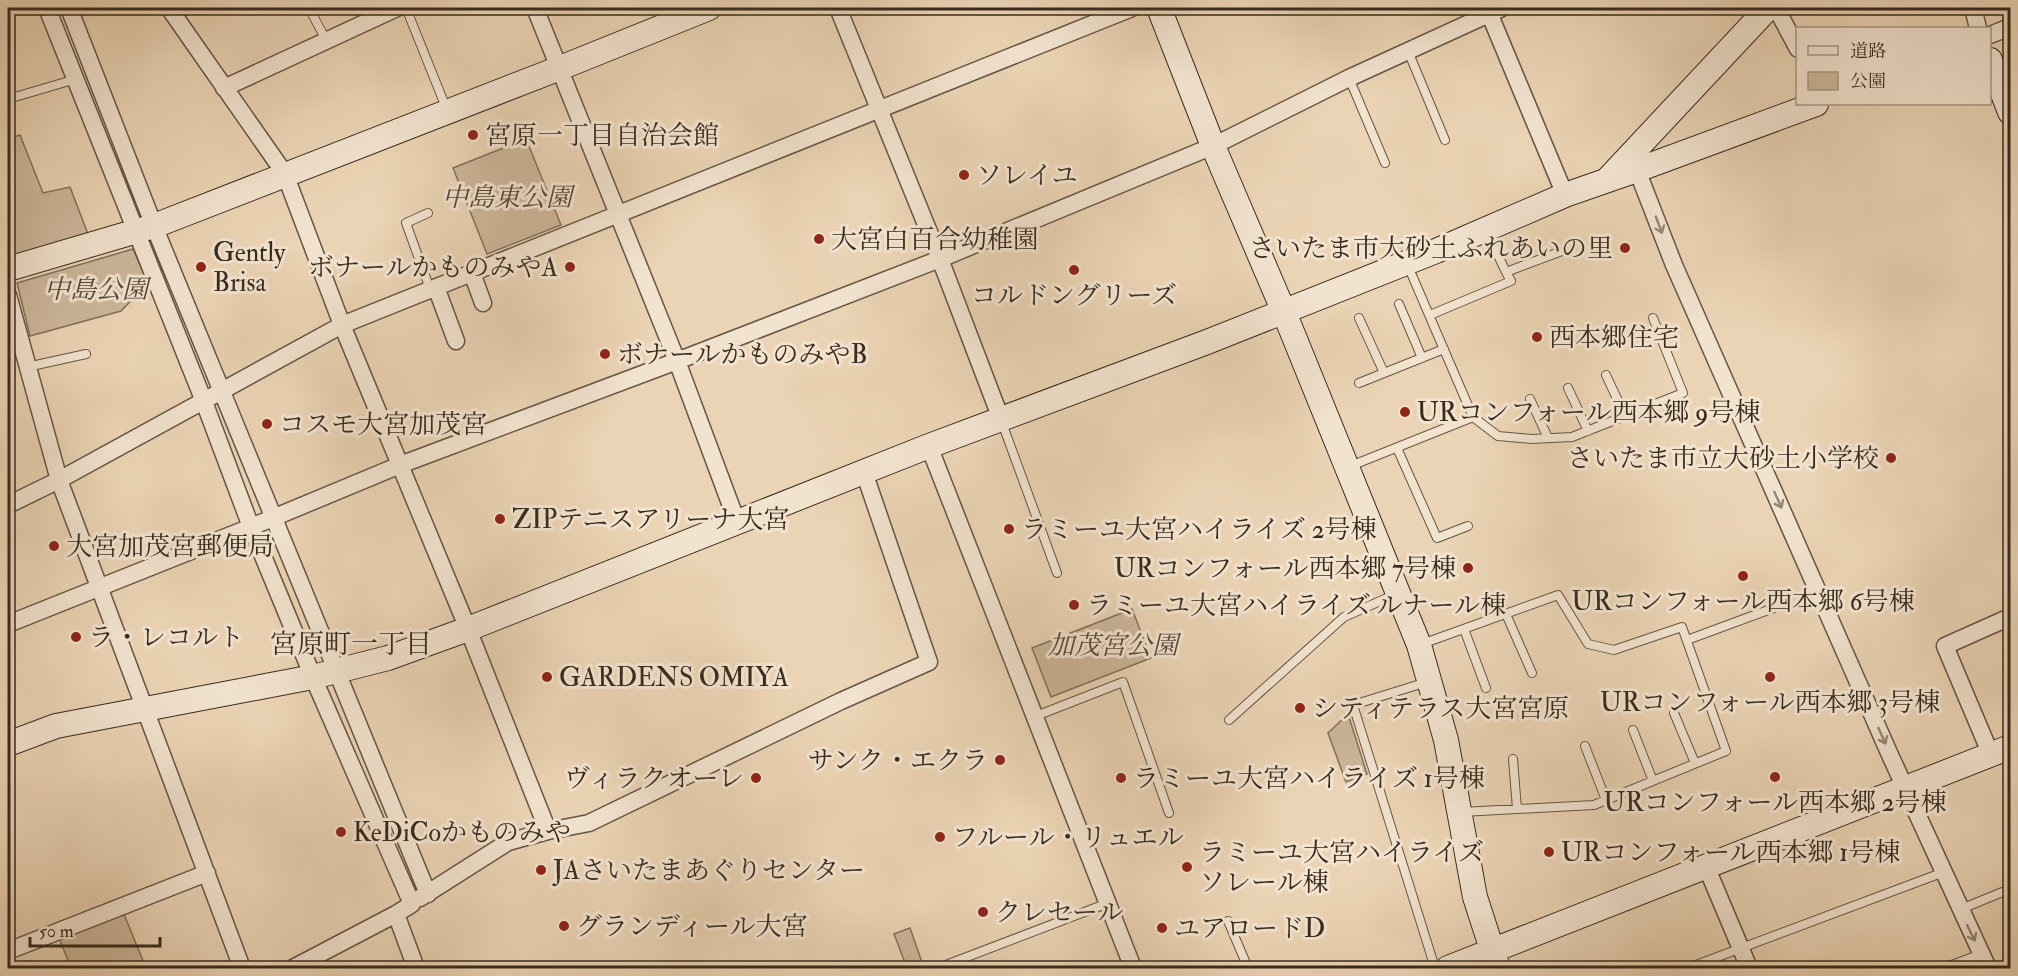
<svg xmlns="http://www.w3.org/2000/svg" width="2018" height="976" viewBox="0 0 2018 976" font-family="'IM FELL Double Pica','Noto Serif JP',serif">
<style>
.green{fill:#cdb79b;stroke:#82715c;stroke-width:1.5}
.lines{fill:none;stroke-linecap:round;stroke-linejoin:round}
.lane-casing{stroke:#655544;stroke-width:10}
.street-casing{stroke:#655544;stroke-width:19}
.secondary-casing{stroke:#382b1e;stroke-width:26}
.lane{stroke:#f2e3cf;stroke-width:8}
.street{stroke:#f2e3cf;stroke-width:16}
.secondary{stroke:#f2e3cf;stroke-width:24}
.oneway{stroke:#958776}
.poi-dot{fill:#8f2418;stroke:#f2e3cf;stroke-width:2}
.labels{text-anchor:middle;stroke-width:6;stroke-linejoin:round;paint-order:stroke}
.poi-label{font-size:26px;fill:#382b1e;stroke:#f2e3cf;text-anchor:start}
.park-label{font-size:26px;font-style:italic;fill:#564737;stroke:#f2e3cf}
.neighbourhood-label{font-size:27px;fill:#382b1e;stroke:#f2e3cf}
</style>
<rect width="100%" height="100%" fill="#ebd4b5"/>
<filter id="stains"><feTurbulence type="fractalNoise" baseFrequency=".00333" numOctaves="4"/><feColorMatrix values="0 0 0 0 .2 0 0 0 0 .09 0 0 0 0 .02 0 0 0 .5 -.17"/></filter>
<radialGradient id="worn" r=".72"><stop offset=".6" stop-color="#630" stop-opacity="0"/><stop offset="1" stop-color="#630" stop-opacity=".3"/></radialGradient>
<path class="green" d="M 20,135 L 43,193 L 70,187 L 88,234 L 8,259 L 8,139 Z
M 526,139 L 561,225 L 487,254 L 453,168 Z
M 133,249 L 148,283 L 121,311 L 30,336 L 17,283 Z
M 1132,609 L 1151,658 L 1051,697 L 1032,648 Z
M 1348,714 L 1367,774 L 1346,782 L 1328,733 Z
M 123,912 L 146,968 L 71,968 L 59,938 Z
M 910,928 L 924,968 L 907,968 L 894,934 Z"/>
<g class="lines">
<defs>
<path id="lane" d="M 309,8 L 326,40
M 406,8 L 447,110
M 1408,51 L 1445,140
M 1349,78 L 1385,163
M 8,99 L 76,79
M 428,213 L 406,223 L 430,289
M 1487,232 L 1506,272
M 1399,304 L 1422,358
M 1430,315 L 1511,281 L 1506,272 L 1570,248
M 1359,318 L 1384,373
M 27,367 L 86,354
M 1606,375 L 1625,416
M 1359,383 L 1444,349
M 1568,388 L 1588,431
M 1530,399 L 1548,438
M 1473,417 L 1498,436 L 1532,439 L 1572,437 L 1683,393 L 1653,318
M 1001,420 L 1057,573
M 1397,448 L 1437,538 L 1468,526
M 1348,467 L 1473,417 L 1408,266
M 1506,614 L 1532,673
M 1464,629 L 1486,688
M 1687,640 L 1779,606
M 1419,645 L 1558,595 L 1588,644 L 1614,650 L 1682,627 L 1726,751 L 1594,805 L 1462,812
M 1427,682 L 1353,705 L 1435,968
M 1674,713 L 1695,763
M 1036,716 L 1123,682 L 1169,813
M 1229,720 L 1344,617 L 1396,594
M 1633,730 L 1653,781
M 1585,746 L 1606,800
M 1513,759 L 1517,809
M 1961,909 L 2010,889
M 1228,921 L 1248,968
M 938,968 L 1108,903
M 1688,968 L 1944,872
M 1944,968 L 1981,954"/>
<path id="street" d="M 47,8 L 203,399 L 251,527 L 313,677 L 412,904 L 396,914 L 416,968
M 69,8 L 154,226 L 428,894
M 169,8 L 285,174 L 342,325 L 468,629 L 548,831
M 535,8 L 677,361 L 737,522
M 838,8 L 940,259 L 1001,419
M 1487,8 L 1565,195
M 1776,8 L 1798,49
M 1973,8 L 1978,28
M 1990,35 L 2010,27
M 224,88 L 397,8
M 1637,170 L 1674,265 L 1890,755 L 1988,968
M 472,273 L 483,303
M 436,287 L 456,341
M 8,295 L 59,480 L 242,968
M 929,446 L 1133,968
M 8,505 L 59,480 L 342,325 L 1132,8
M 8,624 L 251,527 L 400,465 L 677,361 L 940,259 L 1213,146 L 1349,78 L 1502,8
M 1991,755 L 1945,646 L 2010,617
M 1706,866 L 1749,968
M 420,898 L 508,842 L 548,831 L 589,823 L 841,701 L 929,662 L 864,472
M 8,951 L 207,873
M 293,968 L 396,914"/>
<path id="secondary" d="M 1159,8 L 1213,146 L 1284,312 L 1419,645 L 1446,740 L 1475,897 L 1498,968
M 1990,60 L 2010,112
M 1608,179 L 1768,8
M 8,269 L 154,226 L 560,68 L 709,8
M 8,744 L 56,726 L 313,677 L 388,658 L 468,629 L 929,446 L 1207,342 L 1436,251 L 1565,195 L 1637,170 L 1816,104
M 1448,968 L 2010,747"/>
</defs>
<use href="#lane" class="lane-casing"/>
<use href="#street" class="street-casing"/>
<use href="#secondary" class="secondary-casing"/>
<use href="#lane" class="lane"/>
<use href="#street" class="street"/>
<use href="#secondary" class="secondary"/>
</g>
<defs><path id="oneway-shaft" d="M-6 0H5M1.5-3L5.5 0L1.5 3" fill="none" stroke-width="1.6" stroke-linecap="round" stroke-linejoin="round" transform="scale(1.5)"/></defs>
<g class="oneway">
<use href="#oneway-shaft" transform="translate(1659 225) rotate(69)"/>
<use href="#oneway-shaft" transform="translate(1778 500) rotate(66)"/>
<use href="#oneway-shaft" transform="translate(1882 736) rotate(66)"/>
<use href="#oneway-shaft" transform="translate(1971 933) rotate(64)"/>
</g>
<g class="poi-dot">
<circle cx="473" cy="135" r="6"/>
<circle cx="964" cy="175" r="6"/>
<circle cx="819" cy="239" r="6"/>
<circle cx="1625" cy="248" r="6"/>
<circle cx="201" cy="267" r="6"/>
<circle cx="570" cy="267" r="6"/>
<circle cx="1074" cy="270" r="6"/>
<circle cx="1537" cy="337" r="6"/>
<circle cx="605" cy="354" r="6"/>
<circle cx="1405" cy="412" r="6"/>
<circle cx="267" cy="424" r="6"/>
<circle cx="1891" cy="458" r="6"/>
<circle cx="500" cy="519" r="6"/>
<circle cx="1009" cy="529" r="6"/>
<circle cx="54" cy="546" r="6"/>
<circle cx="1468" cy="568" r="6"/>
<circle cx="1743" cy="576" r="6"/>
<circle cx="1074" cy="605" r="6"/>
<circle cx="76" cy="637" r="6"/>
<circle cx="547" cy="677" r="6"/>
<circle cx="1770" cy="677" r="6"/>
<circle cx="1300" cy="708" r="6"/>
<circle cx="1000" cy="760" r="6"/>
<circle cx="1775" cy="777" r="6"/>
<circle cx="756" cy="778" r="6"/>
<circle cx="1121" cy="778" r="6"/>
<circle cx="341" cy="832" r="6"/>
<circle cx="940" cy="837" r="6"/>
<circle cx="1549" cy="852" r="6"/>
<circle cx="1187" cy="867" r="6"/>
<circle cx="541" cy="870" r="6"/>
<circle cx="983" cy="912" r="6"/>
<circle cx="564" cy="926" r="6"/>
<circle cx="1162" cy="928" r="6"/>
</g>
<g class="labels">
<g class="poi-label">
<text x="485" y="144">宮原一丁目自治会館</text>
<text x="976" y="184">ソレイユ</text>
<text x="831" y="248">大宮白百合幼稚園</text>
<text x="1613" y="257" text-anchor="end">さいたま市大砂土ふれあいの里</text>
<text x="213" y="261">Gently<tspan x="213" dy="30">Brisa</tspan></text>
<text x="558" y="276" text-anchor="end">ボナールかものみやA</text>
<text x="1074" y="304" text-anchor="middle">コルドングリーズ</text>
<text x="1549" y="346">西本郷住宅</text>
<text x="617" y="363">ボナールかものみやB</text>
<text x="1417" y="421">URコンフォール西本郷 9号棟</text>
<text x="279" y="433">コスモ大宮加茂宮</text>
<text x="1879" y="467" text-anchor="end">さいたま市立大砂土小学校</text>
<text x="512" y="528">ZIPテニスアリーナ大宮</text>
<text x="1021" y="538">ラミーユ大宮ハイライズ 2号棟</text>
<text x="66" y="555">大宮加茂宮郵便局</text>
<text x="1456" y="577" text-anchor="end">URコンフォール西本郷 7号棟</text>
<text x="1743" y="610" text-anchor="middle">URコンフォール西本郷 6号棟</text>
<text x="1086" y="614">ラミーユ大宮ハイライズ ルナール棟</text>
<text x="88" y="646">ラ・レコルト</text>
<text x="559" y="686">GARDENS OMIYA</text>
<text x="1770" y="711" text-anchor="middle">URコンフォール西本郷 3号棟</text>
<text x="1312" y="717">シティテラス大宮宮原</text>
<text x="988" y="769" text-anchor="end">サンク・エクラ</text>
<text x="744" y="787" text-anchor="end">ヴィラクオーレ</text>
<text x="1133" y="787">ラミーユ大宮ハイライズ 1号棟</text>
<text x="1775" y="811" text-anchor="middle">URコンフォール西本郷 2号棟</text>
<text x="353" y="841">KeDiCoかものみや</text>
<text x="952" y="846">フルール・リュエル</text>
<text x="1199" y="861">ラミーユ大宮ハイライズ<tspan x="1199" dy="30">ソレール棟</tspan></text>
<text x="1561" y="861">URコンフォール西本郷 1号棟</text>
<text x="553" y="879">JAさいたまあぐりセンター</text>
<text x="995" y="921">クレセール</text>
<text x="576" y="935">グランディール大宮</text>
<text x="1174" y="937">ユアロードD</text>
</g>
<g class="park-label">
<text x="507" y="206">中島東公園</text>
<text x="96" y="298">中島公園</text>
<text x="1113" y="654">加茂宮公園</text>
</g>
<g class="neighbourhood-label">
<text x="351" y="653">宮原町一丁目</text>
</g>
</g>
<rect width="2018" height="976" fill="none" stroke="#ebd4b5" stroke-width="30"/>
<rect x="9" y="9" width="2000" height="958" fill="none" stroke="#382b1e" stroke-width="3"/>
<rect x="15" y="15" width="1988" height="946" fill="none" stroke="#382b1e" stroke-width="1.5"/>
<rect x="1796" y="27" width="195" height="78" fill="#f2e3cf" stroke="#a89988" stroke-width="1.5"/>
<rect x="1808" y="46" width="30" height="9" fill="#f2e3cf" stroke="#a89988" stroke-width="1.5"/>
<text x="1850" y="57" font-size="18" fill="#382b1e">道路</text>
<rect x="1808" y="72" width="30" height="18" fill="#cdb79b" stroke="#a89988" stroke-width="1.5"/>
<text x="1850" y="87" font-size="18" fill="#382b1e">公園</text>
<path d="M30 937v9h130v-9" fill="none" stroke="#382b1e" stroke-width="3"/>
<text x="39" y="937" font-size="18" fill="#382b1e" stroke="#f2e3cf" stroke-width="4.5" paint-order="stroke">50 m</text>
<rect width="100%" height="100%" filter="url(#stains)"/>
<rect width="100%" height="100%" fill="url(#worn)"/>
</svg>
